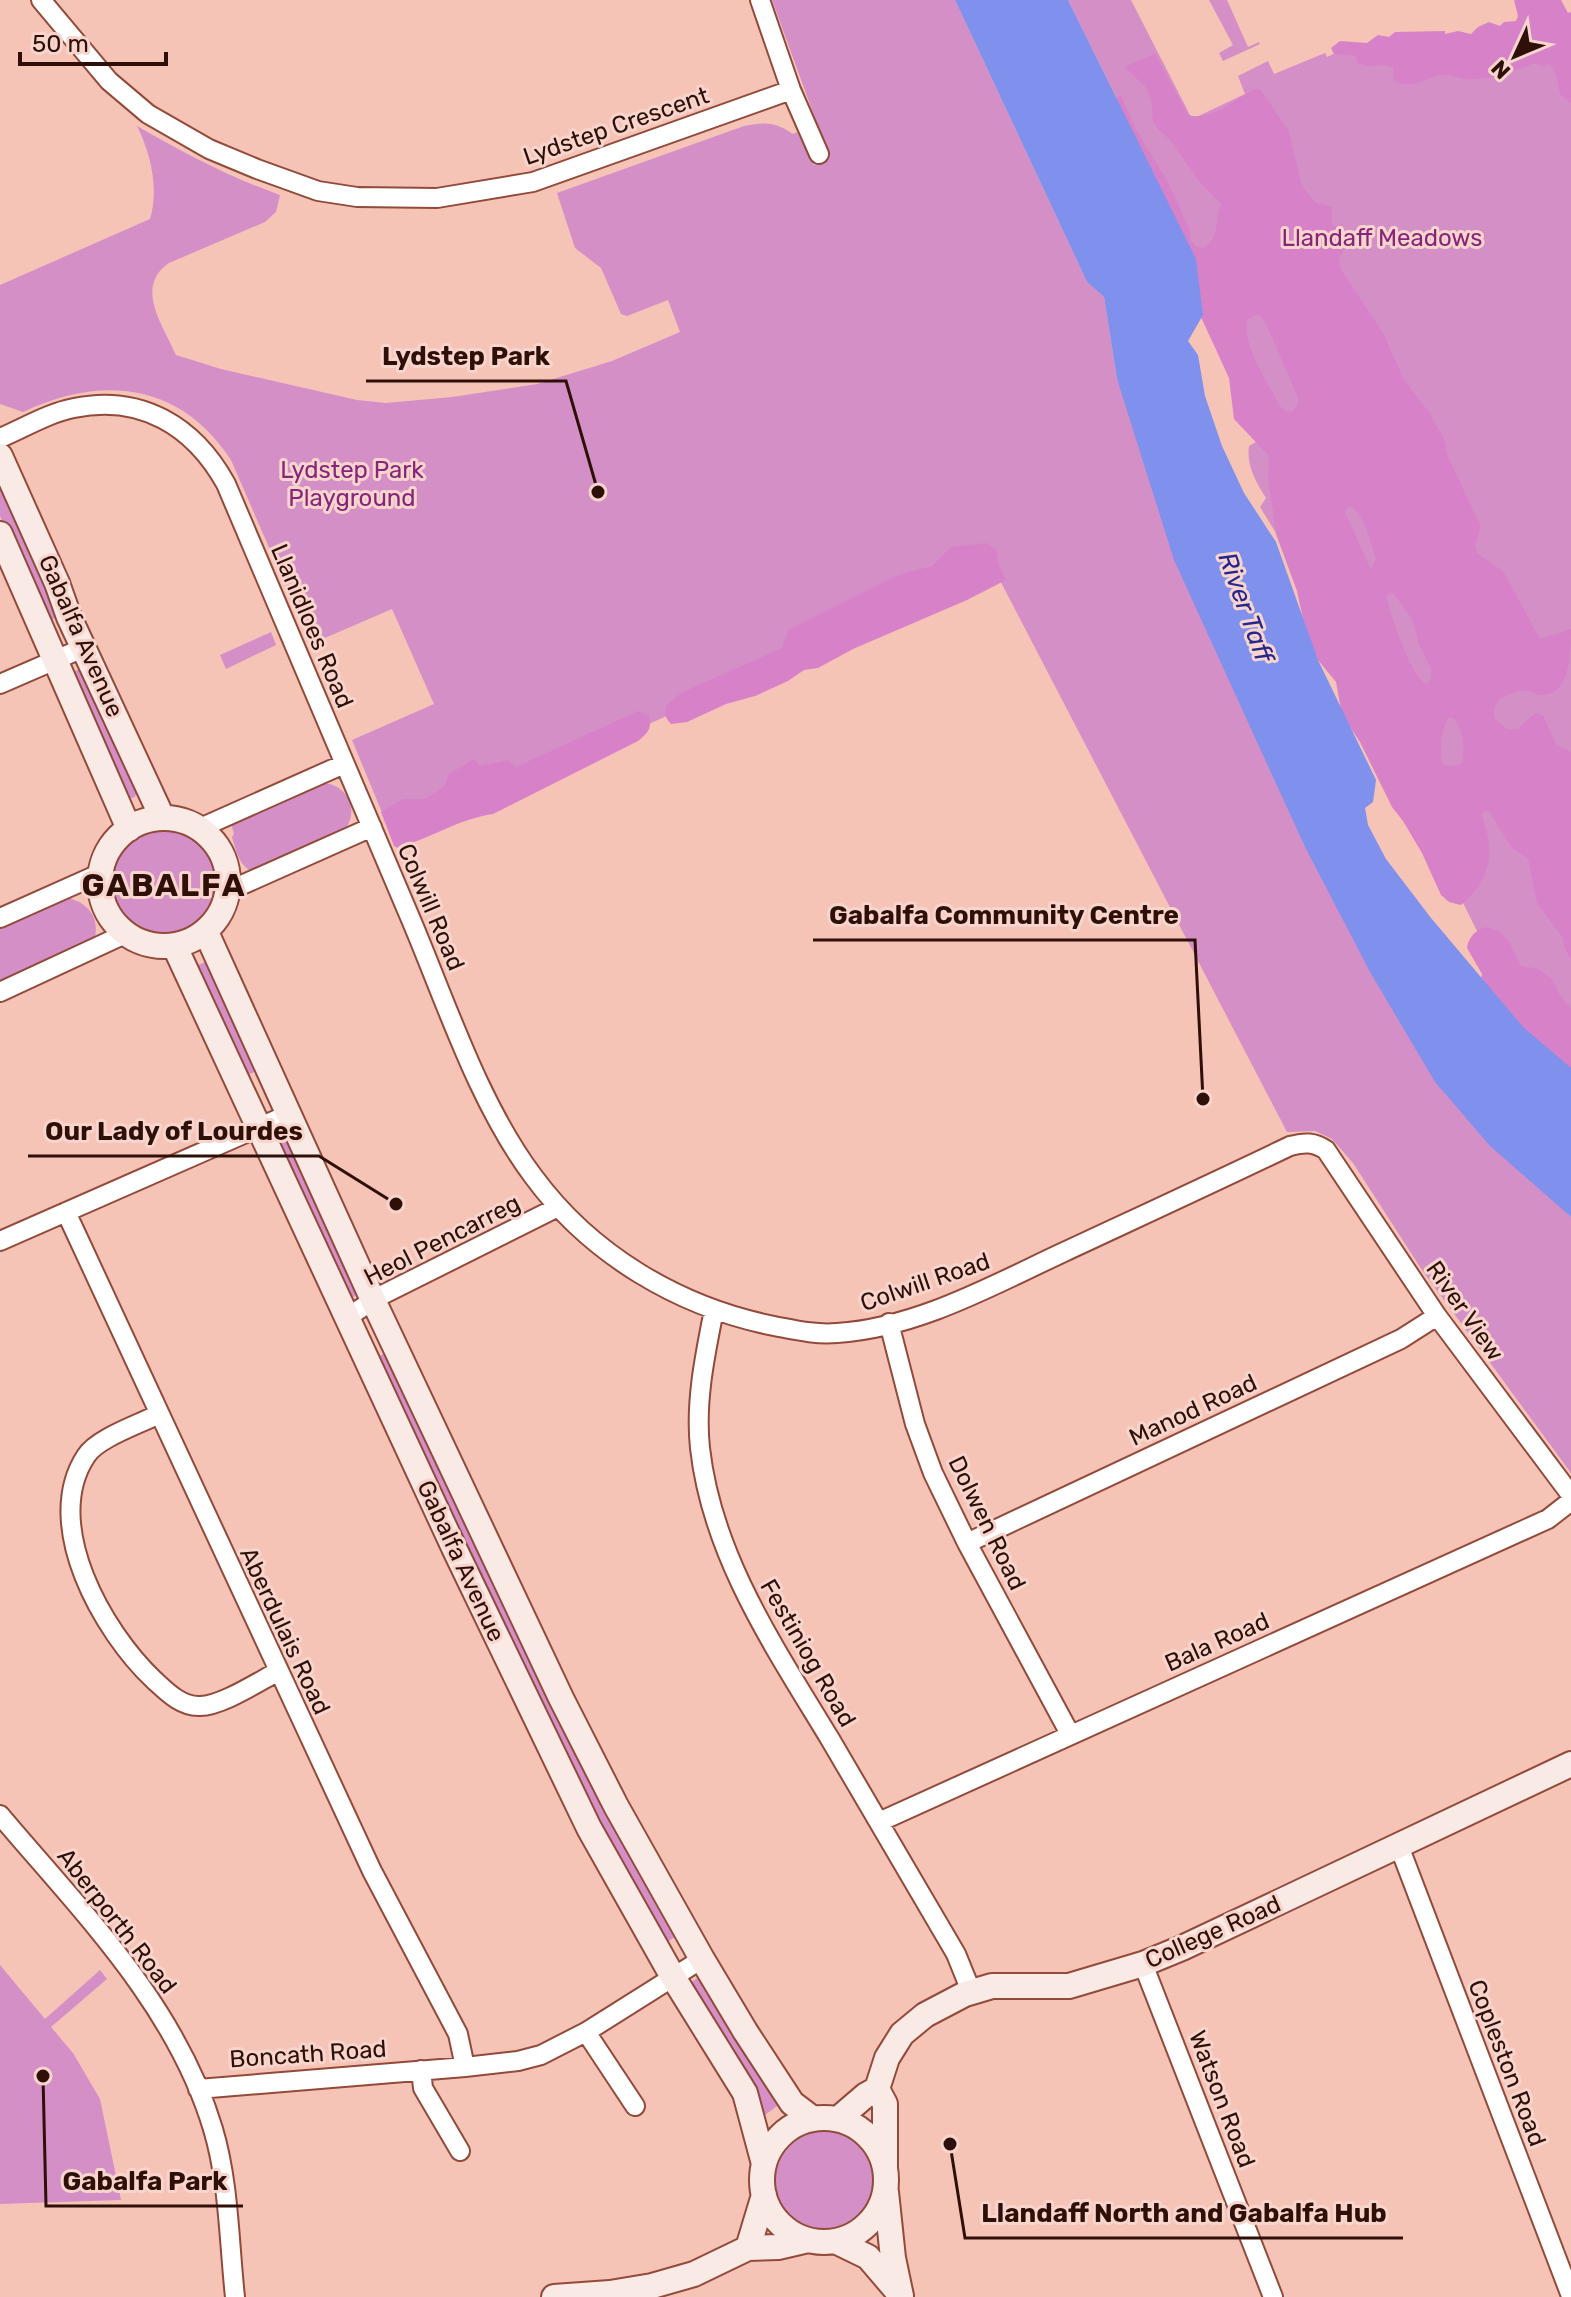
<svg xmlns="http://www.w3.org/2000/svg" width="1571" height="2297" viewBox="0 0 1571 2297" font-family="Rubik,sans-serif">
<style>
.green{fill:#d58fc7}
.forest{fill:#d781c8;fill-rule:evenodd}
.water{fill:#7f91ed}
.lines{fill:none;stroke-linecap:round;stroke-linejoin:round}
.street-casing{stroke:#924a3a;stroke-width:22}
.secondary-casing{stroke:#924a3a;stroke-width:28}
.street{stroke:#fff;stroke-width:18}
.secondary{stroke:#faeae6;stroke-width:24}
.labels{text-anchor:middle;stroke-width:6;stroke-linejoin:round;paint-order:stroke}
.street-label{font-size:24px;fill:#2e1009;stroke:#f7d5cc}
.park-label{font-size:24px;fill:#88247b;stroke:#f7d5cc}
.water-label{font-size:26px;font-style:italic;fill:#26268f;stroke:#f7d5cc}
.district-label{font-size:32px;font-weight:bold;letter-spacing:2px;fill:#2e1009;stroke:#f7d5cc}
.leader{fill:none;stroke:#2e1009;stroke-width:3}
.callout-dot{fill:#2e1009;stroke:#f7d5cc;stroke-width:3}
.callout-label{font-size:26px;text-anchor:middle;font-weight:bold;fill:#2e1009;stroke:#f7d5cc;stroke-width:6;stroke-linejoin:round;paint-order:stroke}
</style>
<rect width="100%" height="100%" fill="#f6c3b7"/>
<path class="green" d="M 772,0 L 955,0 L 1087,282 L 1104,297 L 1117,379 L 1243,708 L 1304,845 L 1555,1202 L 1571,1217 L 1571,1473 L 1422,1270 L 1353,1163 L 1332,1139 L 1315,1131 L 1287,1132 L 994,569 L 393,839 L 352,740 L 434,704 L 392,609 L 311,644 L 231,460 C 181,383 102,374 23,412 L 0,404 L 0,285 L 150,219 C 159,189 151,154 137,126 C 184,153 229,177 280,195 L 276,212 L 265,222 L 169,263 C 134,287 163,325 176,355 L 221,369 L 357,400 L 386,403 L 452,397 L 537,384 L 612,361 L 680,332 L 668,300 L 627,316 L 621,314 L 601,268 L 575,248 L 557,193 L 744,126 C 765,122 775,122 793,134 L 797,132 L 814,165 L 825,162 L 828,154 Z
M 1068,0 L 1131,0 L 1192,119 L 1245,94 L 1238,76 L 1268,61 L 1274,74 L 1325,53 L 1327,57 L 1340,51 L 1571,30 L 1571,1068 L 1524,1027 L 1391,756 L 1284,546 L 1260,507 L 1266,498 C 1256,482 1246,465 1249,446 L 1261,439 L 1196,259 Z
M 1209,0 L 1227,0 L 1248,47 L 1259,42 L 1260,44 L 1223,61 L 1219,53 L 1233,45 Z
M 0,474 L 62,615 L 46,622 L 0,516 Z
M 271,632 L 276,645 L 226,669 L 220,655 Z
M 83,668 L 139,792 L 133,798 L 126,797 L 72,672 Z
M 322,783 C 348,784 361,811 343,832 L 253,871 C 239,867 236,850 232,837 L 234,834 L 231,823 Z
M110 882a54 54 0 1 1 108 0a54 54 0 1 1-108 0Z
M 66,898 C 88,901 101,919 94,941 L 0,983 L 0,927 Z
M 210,960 L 259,1070 L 243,1077 L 194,967 Z
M 283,1132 L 286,1133 L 358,1294 L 353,1297 L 346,1293 L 275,1139 Z
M 390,1351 L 678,1935 L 664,1944 L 584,1798 L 375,1358 Z
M 0,1965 L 45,2019 L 100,1970 L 107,1979 L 51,2027 L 73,2053 L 100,2099 L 121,2200 L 0,2204 Z
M 697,1978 L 701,1979 L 781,2103 L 761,2118 L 691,1983 Z
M775 2182a51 51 0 1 1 102 0a51 51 0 1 1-102 0Z"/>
<path class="forest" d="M 1514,0 L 1561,0 L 1568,13 L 1571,12 L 1571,103 L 1560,94 L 1556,74 L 1549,63 L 1544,67 L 1533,63 C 1520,71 1481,81 1467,79 C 1459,79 1450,74 1442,75 C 1424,77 1414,90 1394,81 L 1393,68 C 1381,62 1372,70 1358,63 L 1355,56 L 1334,54 L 1331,48 L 1340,41 L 1367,43 L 1378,35 L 1389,37 L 1395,32 L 1445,31 L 1445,34 L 1458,31 L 1471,34 L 1478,27 L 1489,22 L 1500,26 L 1504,22 L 1516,21 L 1518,16 Z
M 1155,54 L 1188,115 C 1213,122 1234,98 1256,89 L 1261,90 L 1289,132 L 1302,186 L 1316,203 L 1332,207 L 1332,225 L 1344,232 L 1348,242 L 1339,259 L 1340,268 L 1383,333 L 1404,380 L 1429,412 L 1444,439 L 1448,457 L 1481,527 L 1475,545 L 1477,553 L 1503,571 L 1540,639 L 1571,629 C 1571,649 1571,697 1541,695 C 1537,695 1533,692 1529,691 C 1518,689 1509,695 1499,699 L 1494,710 L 1494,718 L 1507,729 L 1518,729 L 1535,713 L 1543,715 L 1556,745 L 1571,752 L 1571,960 L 1564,947 L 1563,938 L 1537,903 L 1528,859 L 1511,847 L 1489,811 L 1484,811 L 1482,815 C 1495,852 1492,879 1461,905 L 1449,902 L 1441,895 L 1422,853 L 1403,821 L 1392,807 L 1360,742 L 1342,715 L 1336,682 L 1318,660 L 1307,637 L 1297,591 L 1276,534 L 1268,478 L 1269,456 L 1234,419 L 1229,378 L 1104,106 L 1121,95 L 1134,126 L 1169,184 L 1190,231 L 1191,240 L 1195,246 L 1203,248 C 1221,238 1214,221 1221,204 L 1199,181 L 1171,141 L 1159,130 L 1153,121 L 1151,99 L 1145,86 L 1124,67 ZM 1255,315 L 1260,316 L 1266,324 L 1297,395 L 1298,404 L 1292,411 L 1287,412 L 1280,406 C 1269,384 1240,342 1248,319 ZM 1349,506 C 1365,513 1370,543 1376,558 L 1371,570 L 1345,512 ZM 1393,593 L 1412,619 L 1419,645 L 1431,668 L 1431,678 L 1427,684 C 1411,679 1390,613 1386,595 ZM 1448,718 L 1454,718 C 1464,734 1465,745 1462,763 L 1453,766 L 1443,765 C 1439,748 1441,733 1448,718 Z
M 986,543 L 996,550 L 999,566 L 1006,580 L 967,600 L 853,649 L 818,668 L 804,670 L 788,681 L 755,696 L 726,704 L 687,722 L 671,724 C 657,709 670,701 683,692 L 782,648 L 788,630 L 898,575 L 932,566 L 951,547 Z
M 638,711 L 649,716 C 652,729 648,733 638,741 L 493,814 C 459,819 430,838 398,848 L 394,846 L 381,812 L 403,799 L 424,799 L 434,794 L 444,787 L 449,774 L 474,759 L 480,766 L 508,760 L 516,767 Z
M 1486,927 C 1509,931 1511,948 1521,966 L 1539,969 L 1553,980 L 1559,994 L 1571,1009 L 1571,1106 L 1480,984 L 1482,974 L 1467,948 C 1469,936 1475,931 1486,927 Z"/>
<path class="water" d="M 955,0 L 1068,0 L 1196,259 L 1203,315 L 1188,341 L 1198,355 L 1205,396 L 1222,446 L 1244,493 L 1276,542 L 1318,660 L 1376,780 L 1373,802 L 1365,808 L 1368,825 L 1386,859 L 1431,918 L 1523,1027 L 1571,1068 L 1571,1217 L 1490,1146 L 1435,1082 L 1370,972 L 1304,845 L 1174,560 L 1117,379 L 1104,297 L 1087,282 Z"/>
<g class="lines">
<defs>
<path id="street" d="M 41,0 L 109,81 L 148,114 L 209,149 L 257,169 L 318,191 L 357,197 L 437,198 L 533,182 L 791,90
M 760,0 L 791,90 L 819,154
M 0,438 C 24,428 48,413 74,408 C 141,394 194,426 226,484 C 288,630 350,776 412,922 C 447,1005 479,1104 533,1176 C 591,1255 679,1307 774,1326 C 795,1330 816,1335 837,1333 C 917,1328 993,1285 1064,1252 C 1139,1217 1215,1182 1290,1146 C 1305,1142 1314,1142 1326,1150 L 1437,1316 L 1571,1495
M 0,684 L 83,648
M 198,829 L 344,764
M 226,892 L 372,827
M 0,918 L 101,873
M 0,992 L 127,933
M 66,1212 L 372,1871 L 458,2034 L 465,2067
M 0,1241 L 287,1115
M 714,1310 C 705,1355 695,1402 700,1448 C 712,1556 775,1648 830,1739 C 872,1811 914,1882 956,1954 L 971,1991
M 349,1316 L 380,1296 L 558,1207
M 889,1323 L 915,1424 L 933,1473 L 967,1543 L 1070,1734
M 159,1414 C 140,1424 97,1438 86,1456 C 41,1524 103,1632 154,1680 C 166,1691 181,1707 200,1706 C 221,1706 258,1682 277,1672
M 967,1543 L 1401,1339 L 1437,1316
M 0,1815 C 81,1911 176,2005 213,2129 C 229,2182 229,2242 235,2297
M 879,1822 L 1548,1519 L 1571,1501
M 1399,1846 L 1571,2296
M 1143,1964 L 1273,2297
M 586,2032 L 635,2106
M 421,2070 L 423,2088 L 460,2151
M 198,2089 L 465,2067 L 518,2061 L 541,2055 L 586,2032 L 702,1959"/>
<path id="secondary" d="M 0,456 L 57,583 L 69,617 L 162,817
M 0,534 L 129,829
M100 882a64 64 0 1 1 128 0a64 64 0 1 1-128 0Z
M 206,932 L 373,1300 L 561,1698 L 616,1806 L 702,1959 L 745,2031 L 792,2103 L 813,2119
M 175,947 L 456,1552 L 589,1828 L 673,1977 L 745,2093 L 764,2164
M762 2180a62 62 0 1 1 124 0a62 62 0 1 1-124 0Z
M 838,2119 L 866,2095 L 877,2089
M 885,2167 L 885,2104 L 877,2089 L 887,2058 L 902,2034 L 925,2015 L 965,1994 L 992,1986 L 1069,1986 L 1143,1964 L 1182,1948 L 1571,1764
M 886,2192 L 893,2258 L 901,2296
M 835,2241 L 868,2257 L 898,2292
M 748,2248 L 764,2195
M 554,2297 L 610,2293 L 652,2286 L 694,2274 L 748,2248 L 778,2247 L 808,2240"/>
</defs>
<use href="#street" class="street-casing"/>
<use href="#secondary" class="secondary-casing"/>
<use href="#street" class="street"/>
<use href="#secondary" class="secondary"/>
</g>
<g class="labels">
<g class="street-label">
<text transform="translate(616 126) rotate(-19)" y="8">Lydstep Crescent</text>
<text transform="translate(312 626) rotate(67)" y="8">Llanidloes Road</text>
<text transform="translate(81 636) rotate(66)" y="8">Gabalfa Avenue</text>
<text transform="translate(431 907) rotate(67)" y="8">Colwill Road</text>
<text transform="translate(442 1240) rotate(-27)" y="8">Heol Pencarreg</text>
<text transform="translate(925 1282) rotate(-19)" y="8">Colwill Road</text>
<text transform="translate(1465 1311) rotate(55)" y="8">River View</text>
<text transform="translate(1193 1410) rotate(-25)" y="8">Manod Road</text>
<text transform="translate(987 1523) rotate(64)" y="8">Dolwen Road</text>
<text transform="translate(461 1561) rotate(65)" y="8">Gabalfa Avenue</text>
<text transform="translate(285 1631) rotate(65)" y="8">Aberdulais Road</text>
<text transform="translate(1217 1642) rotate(-24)" y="8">Bala Road</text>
<text transform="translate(808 1653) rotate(60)" y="8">Festiniog Road</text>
<text transform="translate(117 1921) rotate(52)" y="8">Aberporth Road</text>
<text transform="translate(1213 1932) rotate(-24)" y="8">College Road</text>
<text transform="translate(308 2054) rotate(-4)" y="8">Boncath Road</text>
<text transform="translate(1507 2063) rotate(69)" y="8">Copleston Road</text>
<text transform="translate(1222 2099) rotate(69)" y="8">Watson Road</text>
</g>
<g class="park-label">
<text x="1382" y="246">Llandaff Meadows</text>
<text x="352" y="478">Lydstep Park<tspan x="352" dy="28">Playground</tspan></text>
</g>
<g class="water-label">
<text transform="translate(1246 607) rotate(70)" y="9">River Taff</text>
</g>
<g class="district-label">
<text x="164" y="896">GABALFA</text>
</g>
</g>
<path class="leader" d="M598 492L566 381H366M1203 1099L1195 940H813M396 1204L319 1156H28M43 2076L46 2206H243M950 2144L965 2238H1403"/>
<g class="callout-dot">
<circle cx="598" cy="492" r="8"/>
<circle cx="1203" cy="1099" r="8"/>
<circle cx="396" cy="1204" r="8"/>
<circle cx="43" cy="2076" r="8"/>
<circle cx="950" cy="2144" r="8"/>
</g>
<g class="callout-label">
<text x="466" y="365">Lydstep Park</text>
<text x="1004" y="924">Gabalfa Community Centre</text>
<text x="174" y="1140">Our Lady of Lourdes</text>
<text x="145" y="2190">Gabalfa Park</text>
<text x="1184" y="2222">Llandaff North and Gabalfa Hub</text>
</g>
<g transform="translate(1515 56) rotate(226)" stroke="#f7d5cc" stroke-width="6" paint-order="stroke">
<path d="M0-6L14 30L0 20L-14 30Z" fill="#2e1009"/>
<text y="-12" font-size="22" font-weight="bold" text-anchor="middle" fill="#2e1009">N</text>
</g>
<path d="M20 52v12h146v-12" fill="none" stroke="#2e1009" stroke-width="4"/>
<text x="32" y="52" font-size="24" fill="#2e1009" stroke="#f7d5cc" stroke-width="6" paint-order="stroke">50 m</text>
</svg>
